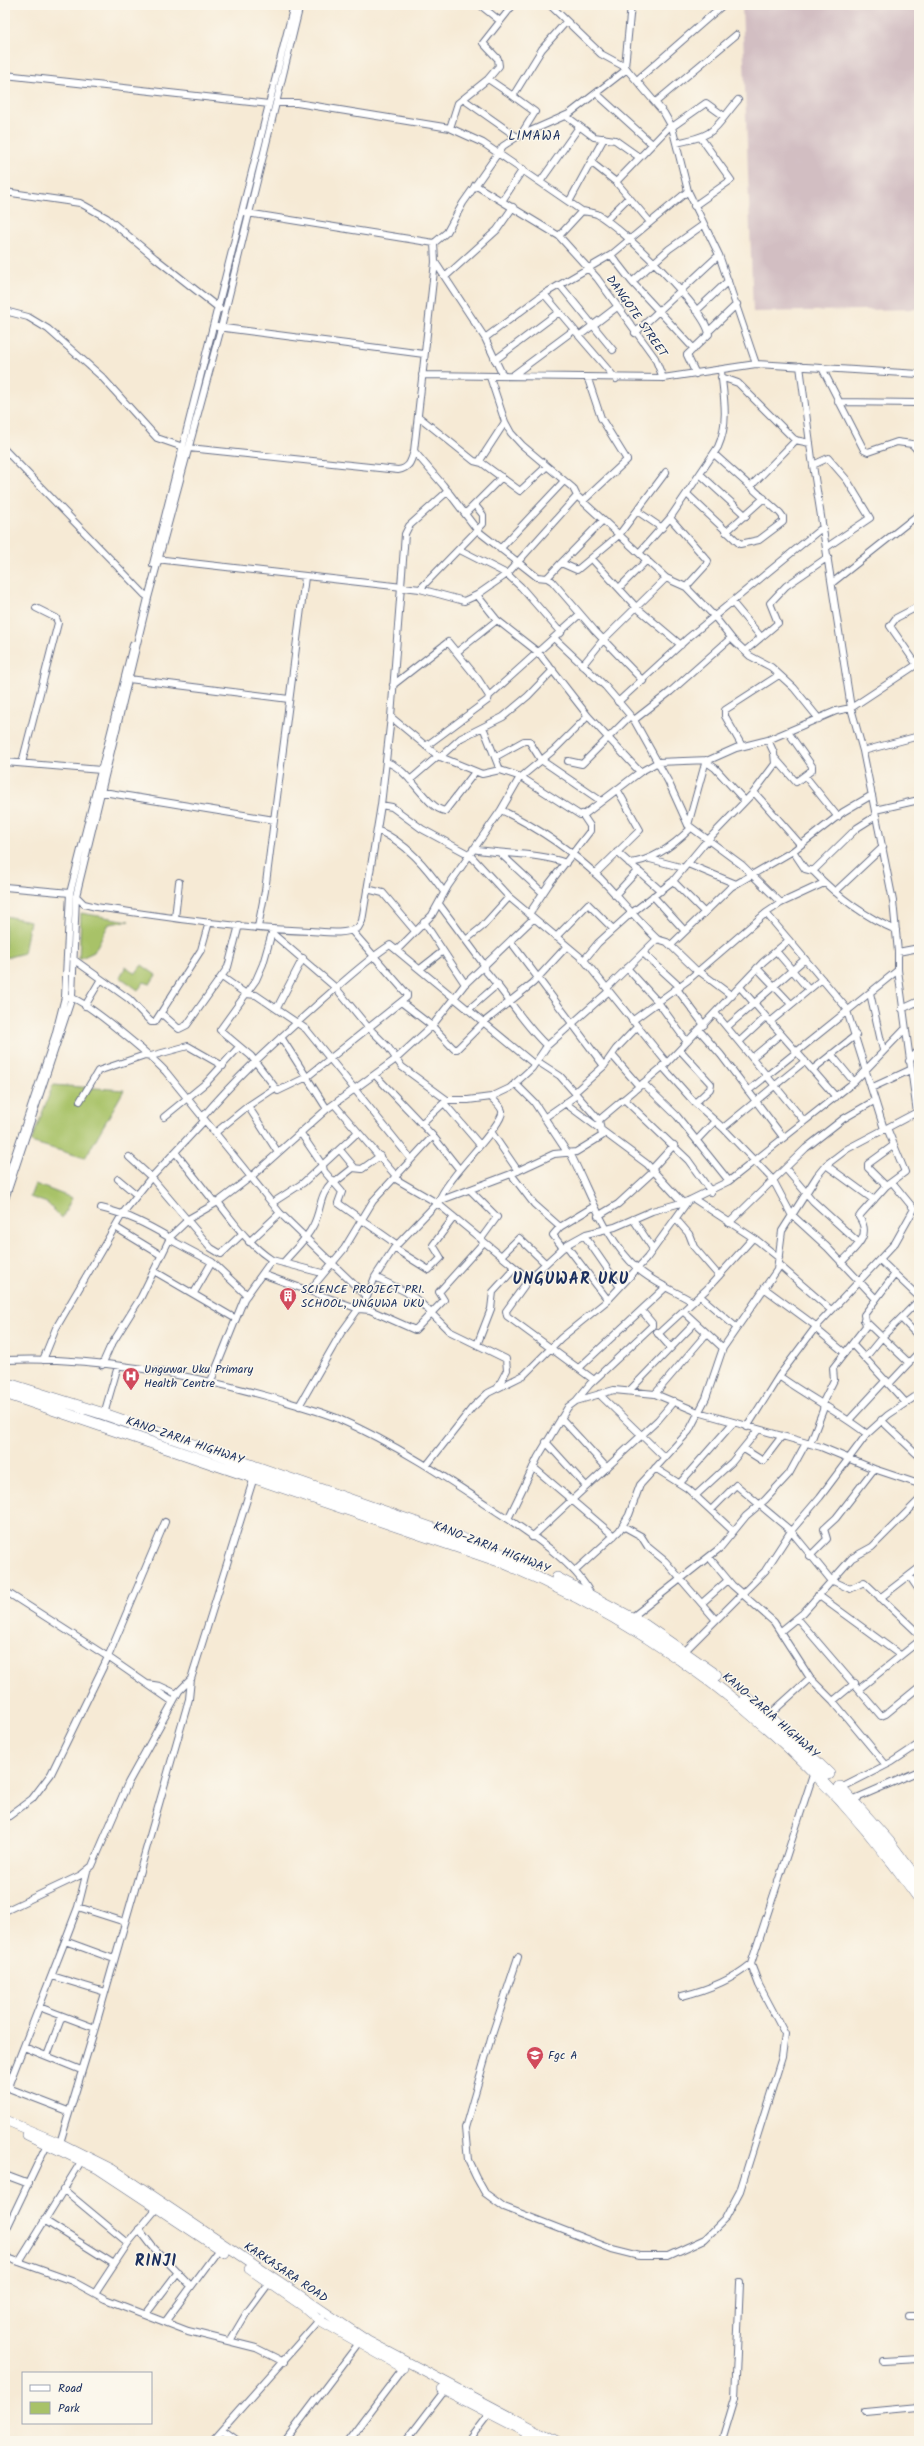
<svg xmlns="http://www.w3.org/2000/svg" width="924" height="2446" viewBox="0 0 924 2446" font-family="Kalam,sans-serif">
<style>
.industrial{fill:#d2bec2}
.green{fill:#a8c268;stroke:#627863}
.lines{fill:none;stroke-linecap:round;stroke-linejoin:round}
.street-casing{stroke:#687088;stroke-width:8}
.secondary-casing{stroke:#687088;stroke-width:10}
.highway-casing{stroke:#687088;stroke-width:12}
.street{stroke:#fff;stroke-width:6}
.secondary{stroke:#fff;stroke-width:9}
.highway{stroke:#fff;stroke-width:11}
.labels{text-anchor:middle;stroke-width:3;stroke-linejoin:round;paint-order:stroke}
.street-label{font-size:12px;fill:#1b2f5e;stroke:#fbf7ec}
.poi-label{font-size:12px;fill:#1b2f5e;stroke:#fbf7ec;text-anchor:start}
.neighbourhood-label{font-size:13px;letter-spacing:1px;fill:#1b2f5e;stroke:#fbf7ec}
.district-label{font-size:16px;font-weight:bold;letter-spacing:1px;fill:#1b2f5e;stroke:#fbf7ec}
</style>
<rect width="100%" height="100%" fill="#fbf7ec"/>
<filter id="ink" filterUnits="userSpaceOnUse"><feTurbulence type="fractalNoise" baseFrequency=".025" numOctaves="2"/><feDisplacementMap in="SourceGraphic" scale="8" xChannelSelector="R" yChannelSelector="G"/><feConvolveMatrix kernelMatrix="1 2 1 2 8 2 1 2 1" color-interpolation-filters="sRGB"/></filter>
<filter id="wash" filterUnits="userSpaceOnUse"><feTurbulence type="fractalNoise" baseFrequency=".012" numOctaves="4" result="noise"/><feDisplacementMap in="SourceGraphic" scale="16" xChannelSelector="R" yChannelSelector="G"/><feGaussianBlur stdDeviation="0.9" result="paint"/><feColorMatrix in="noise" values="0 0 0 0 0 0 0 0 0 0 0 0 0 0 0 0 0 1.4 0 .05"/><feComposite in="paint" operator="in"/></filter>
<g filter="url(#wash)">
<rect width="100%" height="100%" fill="#f6ead5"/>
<path class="industrial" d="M 742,5 L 919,5 L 919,309 L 753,312 Z"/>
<path class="green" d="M 81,913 L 129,921 L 109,924 L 94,952 L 79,959 Z
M 5,916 L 30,921 L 24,953 L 5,958 Z
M 142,965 L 156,975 L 150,984 L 144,982 L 138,990 L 120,977 L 126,966 L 135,974 Z
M 53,1085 L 124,1090 L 85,1158 L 31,1142 Z
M 35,1184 L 72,1198 L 62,1218 L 47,1203 L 30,1197 Z"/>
</g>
<g filter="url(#ink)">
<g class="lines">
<defs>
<path id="street" d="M 480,5 L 500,21
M 550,5 L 601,54 L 625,67 L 664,113 L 672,127 L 688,191 L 719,255 L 756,364
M 625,67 L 631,5
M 5,75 L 269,104
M 488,79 L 513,96 L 542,49 L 566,22
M 637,80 L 723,5
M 596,93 L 651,143
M 513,96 L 535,112 L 520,136
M 463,99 L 517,137
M 657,101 L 736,35
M 278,103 L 297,103 L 450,128 L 483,143 L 582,211 L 559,236
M 566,116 L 594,137 L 615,140 L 639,157
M 672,127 L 706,103 L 724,116
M 450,128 L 458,103 L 488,79 L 499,66 L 498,59 L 483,43 L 513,5
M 676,143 C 717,135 712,131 738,100
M 592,163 L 616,182 L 650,222
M 540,182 L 579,127
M 616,182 L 671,125
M 475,185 L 559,236 L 597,278 L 655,358 L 663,378
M 5,192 L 80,203 L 107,218 L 155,258 L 220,309
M 502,201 L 523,169
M 569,202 L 604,138
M 694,206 L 731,180 L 701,138
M 582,211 C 586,212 592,212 597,214 C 621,227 705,308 709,334 L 687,355 L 696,374
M 247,213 L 434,243
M 606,220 L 629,197
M 434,243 L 447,232 L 463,203 L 503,146 L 517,137 L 569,114 L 627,69
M 611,255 L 632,282 L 669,249 L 703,225
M 435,262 L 485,338 L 503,376
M 445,277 L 497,230 L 513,207
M 632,282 L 694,349
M 560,285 L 613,350
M 544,294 L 577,333
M 5,311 L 28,317 L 48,329 L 102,377 L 157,438 L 183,447
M 696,311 L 728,281
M 217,327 L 424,354
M 709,331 L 737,304
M 635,333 L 719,255
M 485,338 L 544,294 L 611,255 L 688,191
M 495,360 L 559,312
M 800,366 L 812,459 L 851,708 L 863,751 L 893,901 L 898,952 L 898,970 L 919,1128
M 822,368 L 864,450 L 868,452 L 897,442 L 912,444 L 919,452
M 422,375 L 663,378 L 756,364 L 919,374
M 512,376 L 574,330
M 490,377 L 505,422 L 511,433 L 522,445 L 573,488 L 577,496 L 666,578 L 686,587 L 714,616 L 733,640 L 750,656 L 771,667 L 794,688 L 819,719
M 721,377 L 738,383 L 795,440 L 810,443
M 616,379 L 579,336 L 617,307
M 838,402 L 919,403
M 418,416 L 474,461 L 482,463 L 520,491 L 546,467
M 189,448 L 398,470 C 410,468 411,461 414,451 L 435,262 L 434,243
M 5,450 L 145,595
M 414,451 L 443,485 L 478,531 L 537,577 L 547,578 L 552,581 L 595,631 L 643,681
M 479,462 L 505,422
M 813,465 L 828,458 L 847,480 L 870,518 L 827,547
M 700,474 L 746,516
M 751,486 L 796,440
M 687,494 L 740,544 L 759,540 L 783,522 L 783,517 L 780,513 L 714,454
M 583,501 L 627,460 L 601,418 L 588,379
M 637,511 L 662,528
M 466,513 L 502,477
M 670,518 L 708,561 L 707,564 L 686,587
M 726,532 L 764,498
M 500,549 L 564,481
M 460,550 L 507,574 L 521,587 L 561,633
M 639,553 L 670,518 L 718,447 C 729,423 724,397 721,371
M 156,559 L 420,589 L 464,601 L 477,595 L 507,574 L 577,496
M 592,559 L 636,607 L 681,645
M 561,563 L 603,520
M 153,564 L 294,5
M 547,578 L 561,563 L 577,570 L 619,535 L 666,472
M 832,583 L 919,514
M 619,588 L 647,560
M 420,589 L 483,524 L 483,515 L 475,505
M 477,595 L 497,620 L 539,653 L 588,716 L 640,772
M 732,602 L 761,637
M 555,639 L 605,686 L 634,720 L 668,781 L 688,825 L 742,865 L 781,903
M 745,651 L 778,623 L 770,603 L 786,586 L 828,557
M 457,652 L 497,620
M 917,665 L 890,626 L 896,618 L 919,606
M 582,666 L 603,640 L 666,578
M 129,679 L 289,699
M 393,685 L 448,642 L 478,679 L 489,696
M 618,702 L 689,637 L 823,527
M 391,717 L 438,756 L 482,774 L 500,770 L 521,777 L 580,815 L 585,814 L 640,772 L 658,762 L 709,760 L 736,748 L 768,740 L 836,711 L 851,708 L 919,663
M 634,720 L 670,692 L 731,638
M 483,727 L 500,770
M 426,746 L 488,700 L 489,696 L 580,614
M 742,746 L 725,716 L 725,710 L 779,675
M 863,751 L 919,736
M 440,757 L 461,738 L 503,717 L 528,696 L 553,670
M 495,757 L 524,741 L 529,741 L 541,760 L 601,801
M 776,759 L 796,782 L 812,770 L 812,766 L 788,732
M 568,761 L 582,764 L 630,716
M 705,761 L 715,768 L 745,801
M 5,762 L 101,770
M 386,762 C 409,768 426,808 445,811 L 475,772
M 22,763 L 58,623 L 56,618 L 36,608
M 805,776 L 838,817
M 521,777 L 555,749 L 588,716
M 410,780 L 438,756
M 97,791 L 274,820
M 754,792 L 800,844
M 381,805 L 392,807 L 422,829 L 470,855 L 509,897 L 584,960 L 667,1063
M 501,810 C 537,827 572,851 601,879 C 620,899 637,920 657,939
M 875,810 L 919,800
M 688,825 L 706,760
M 377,830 C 406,842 427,868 444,892
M 473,849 C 504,855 536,852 566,863
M 793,851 L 805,869 L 813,871 C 836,895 865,917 896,930
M 617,852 L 661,891
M 500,853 L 543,893
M 650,859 L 684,868
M 629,863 C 653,861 674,845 691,828
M 688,864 L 736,884
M 813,871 L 857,828 L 876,816
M 595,874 L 640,830 L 617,789
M 673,881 L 704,912
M 5,887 L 70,893
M 367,889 L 383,893 L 415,931
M 835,892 L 883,847
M 615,895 L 638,870
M 76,896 L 84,904 L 96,907 C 167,917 239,929 310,931 C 326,932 344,935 358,928 L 362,921 L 381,805 L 391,717 L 405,534 L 409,526 L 448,491
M 653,896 L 684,930
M 439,904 L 485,966
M 766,913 L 848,1010
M 529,914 L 549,884 L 590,831 L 590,826 L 582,814
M 175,918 L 179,882
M 424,922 L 465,984
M 258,927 L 265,891 L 305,577
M 273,929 L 263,964 L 256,980 L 220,1030 L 251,1056 L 278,1091 L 307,1077 L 407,997 L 407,994 L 352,931
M 272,933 L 336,988 L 367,1026 L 388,1047 L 402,1067 L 447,1100 L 468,1100 L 491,1097 L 510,1088 L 532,1068 L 547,1046 L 609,991
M 556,937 L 588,904 L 613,929
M 467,939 L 482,927 L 509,897
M 511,942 L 604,1066
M 671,945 L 731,887 L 793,851 L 843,812 L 872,795
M 397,950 L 432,915 L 448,886 L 501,810 L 520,777
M 776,951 L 809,990
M 898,952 L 919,948
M 643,953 L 680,987
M 73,959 L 129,999 L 151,1022 L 155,1022 L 201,950 L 209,922
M 584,960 L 598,943 L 629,915 L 673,881 L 703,845 L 754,792 L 775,764 L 774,753 L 768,740
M 483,968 C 506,993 522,1023 547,1046
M 627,968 L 658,1002 L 687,1042
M 757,968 L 791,1004
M 420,969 L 443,951
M 699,971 L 732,996
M 222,977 L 246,994 L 256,995 L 306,1029 L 411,1159
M 740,987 L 836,1097
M 607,988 L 657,939 L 667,942 L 698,972
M 677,989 L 704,1025
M 870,993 L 883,1050
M 68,997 C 83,997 154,1059 166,1072 L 280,1213 L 367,1297
M 401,1002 L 432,1026 L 454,1049 L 457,1049 L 484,1022 L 533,983 L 567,946
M 85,1006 L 101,979
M 277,1008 L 303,958
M 902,1009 L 919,1001
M 468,1010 L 498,984
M 847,1011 L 884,1129
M 715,1013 L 804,1121
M 162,1014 L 179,1029 L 187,1025 L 228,967 L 239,925
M 632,1021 L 688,980 L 766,913 L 781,903 L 824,883
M 770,1022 L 822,979
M 727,1027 L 805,959
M 699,1030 L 721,1055 L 783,1137
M 281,1037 L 327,1109
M 740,1041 L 766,1017
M 680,1050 L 711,1084 L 710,1089 L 695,1103
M 831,1054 L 854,1082
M 612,1055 L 639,1086
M 753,1057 L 781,1034
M 537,1061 L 560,1076 L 599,1120
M 909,1061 L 919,1050
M 662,1066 L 695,1103 L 723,1128 L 773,1180 L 791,1214 L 827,1247 L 876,1299
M 812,1070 L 856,1035
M 376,1076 L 433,1136 L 459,1169
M 515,1083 L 534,1102 L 567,1152
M 643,1083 L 677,1116 L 729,1181 L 854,1082 L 905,1029
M 871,1088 L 910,1070
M 748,1091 L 898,970
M 575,1092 L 604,1066 L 616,1049 L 637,1027
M 624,1099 L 688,1160 L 711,1192
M 80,1101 L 98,1071 L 145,1055 L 151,1056 L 188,1046 L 223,1066
M 444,1103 L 480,1145
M 565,1103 L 647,1164 L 683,1203
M 334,1104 L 396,1176
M 248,1106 L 277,1151
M 164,1117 L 207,1082 L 239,1047
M 202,1118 C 239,1074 277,1041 319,1003 C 342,983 365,961 390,945 L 534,1064
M 544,1118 L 577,1095
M 421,1124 L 446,1101
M 723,1128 L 805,1061
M 300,1132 L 323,1166 L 324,1171 L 342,1192 L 338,1203 L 396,1244
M 215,1133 L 248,1106 L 275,1088
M 492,1133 L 518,1171
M 697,1140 L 715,1121
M 340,1150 L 354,1167
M 175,1152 L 215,1203
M 570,1153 C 591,1193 603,1237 638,1269 C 654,1283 675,1291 693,1302
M 129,1157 L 151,1177 L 211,1248 L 221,1254 L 242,1234
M 826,1165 L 874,1200
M 652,1169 L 674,1145
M 786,1169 L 813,1201 L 859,1243
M 511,1174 L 534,1204 L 560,1227 L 593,1207
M 394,1178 L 437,1203 L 529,1279
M 118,1179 L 137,1195
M 334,1183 L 353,1168 L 362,1169 L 380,1156
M 5,1185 L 55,1036 L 65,997 L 70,893 L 133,645
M 886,1186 L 868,1168 L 868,1164 L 894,1145
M 470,1190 L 497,1217 L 481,1239
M 5,1199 L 72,997 L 76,896 L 148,598 L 221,328 L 300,5
M 694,1199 L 758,1241 L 779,1258
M 439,1201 C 446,1178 505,1124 502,1111 C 501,1106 494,1101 491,1097
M 218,1202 C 235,1224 249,1245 272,1260 L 322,1273
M 272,1203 L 303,1183 L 358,1132
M 101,1208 C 127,1214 148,1225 170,1238
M 598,1216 L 618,1204 L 654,1171
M 633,1219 L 653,1249
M 676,1219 L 689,1234 L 694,1247 L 719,1276
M 729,1223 L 806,1148 L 843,1119 L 874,1101
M 115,1227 L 161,1255
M 560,1227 L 553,1235 L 563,1248
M 584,1235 L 620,1287
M 169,1239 L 212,1262 L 247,1295
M 249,1242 L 280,1213
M 566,1245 L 608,1300
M 394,1248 L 429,1270 L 441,1258 L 433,1245 L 454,1217
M 501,1256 L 519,1238 L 545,1263
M 880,1260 L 919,1297
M 283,1263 C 293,1251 306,1240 313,1226 C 322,1209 318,1196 333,1181
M 841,1263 C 854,1248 873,1237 859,1217 L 861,1214 L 886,1186 L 905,1172 L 887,1128
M 779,1265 L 831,1310
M 154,1271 L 236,1319
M 262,1274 L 359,1309 L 370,1310 L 415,1330 L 444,1300 L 439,1292 L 484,1242
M 375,1277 L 406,1292 L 420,1302 L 449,1331 L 506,1359 L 507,1370 L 498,1387
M 764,1288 L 817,1327
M 310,1290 L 344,1249 L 373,1201 L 433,1136
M 194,1293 L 212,1262
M 700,1296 L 737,1328
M 684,1312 L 723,1348
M 901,1318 L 919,1337
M 864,1320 L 909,1363
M 815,1328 L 845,1353
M 657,1332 L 671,1348
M 658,1334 L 707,1289 L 753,1238
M 852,1344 L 906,1403
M 477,1345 L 491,1309 L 493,1292 L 515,1268
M 865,1358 L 883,1336 L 919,1300
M 5,1360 C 91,1356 188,1374 270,1397 C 293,1404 317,1410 339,1419 C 396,1444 448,1479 499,1513 C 528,1532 577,1564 591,1595
M 43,1360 L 56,1328 L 123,1213 L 149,1180 L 204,1121
M 102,1365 L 110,1347 L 141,1297 L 171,1236 L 190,1218 L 218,1202 L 252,1176 L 327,1109 L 396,1059 L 432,1026 L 465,984 L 534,918
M 579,1368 L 666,1287
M 779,1376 C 808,1397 839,1412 867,1434
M 594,1380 L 507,1316 L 506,1311 L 529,1279 L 566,1245 L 586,1234 L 615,1227 L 652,1211 L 688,1201 L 729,1181
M 211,1381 L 244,1299 L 272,1260
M 889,1384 L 919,1352
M 630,1390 L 695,1323
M 599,1394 L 665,1458
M 655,1394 L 707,1333
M 576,1401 L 590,1384 L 652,1326 L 652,1323 L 642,1311
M 299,1406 L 341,1333 L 367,1297 L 375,1277 L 394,1248 L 439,1201 L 511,1174 L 554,1154 L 576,1152 L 602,1136 L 599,1120 L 667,1063 L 763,962 L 789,940
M 104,1414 L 118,1366
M 561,1418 L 607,1468
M 849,1420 L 886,1380
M 881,1420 L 919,1456
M 747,1427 L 779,1376 L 815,1328 L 895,1243 L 914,1209 L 892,1182
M 546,1442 L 586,1486
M 810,1444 L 823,1410 L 824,1400 L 834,1380 L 833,1368 L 866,1326 L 864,1315 L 895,1274
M 744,1449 L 763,1461 L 782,1436
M 427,1465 L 472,1408 L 488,1393 L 524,1375 L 561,1338 L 608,1300 L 647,1258 L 688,1201
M 533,1467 L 614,1536
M 655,1468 L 688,1489 L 733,1531
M 680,1483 L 733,1423
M 695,1496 L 732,1462 L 758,1430
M 711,1510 L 736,1485 L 791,1531 L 831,1580 L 850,1589 L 864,1582 L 919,1634
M 508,1519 L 538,1457 L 568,1407 L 576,1401 L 614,1390 L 655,1394 L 698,1412 L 821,1447 L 874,1469 L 919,1484
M 623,1526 L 641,1536 L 648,1547 L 665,1561 L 715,1619
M 532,1537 L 658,1420 L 674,1401
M 810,1556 L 827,1539 L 824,1529 L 836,1518 L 874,1469
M 709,1557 L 732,1585 L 774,1622 L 810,1678 L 833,1701 L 886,1765
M 575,1571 L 619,1531 L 629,1515 L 640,1485 L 689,1431 L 706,1398 L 723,1348 L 777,1270 L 782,1231 L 817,1176 L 826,1165 L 847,1149 L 919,1111
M 910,1577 L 919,1590
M 5,1591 L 108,1657 L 147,1684
M 818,1595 L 900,1655
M 880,1598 L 919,1568
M 702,1603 L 727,1581
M 631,1618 L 720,1548 L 746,1516 L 765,1500 L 789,1474 L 806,1443
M 798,1619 L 881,1716 L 886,1714 L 919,1687
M 781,1631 L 803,1613 L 852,1558 L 872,1547 L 919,1500
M 684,1652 L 765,1571 L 791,1531 L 820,1497 L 867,1434 L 888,1415 L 919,1394
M 859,1689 L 919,1641
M 833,1701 L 855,1683
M 173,1702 L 147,1684 L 160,1686 L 177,1694
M 768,1716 L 810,1678
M 841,1788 L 892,1762 L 919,1744
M 852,1800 L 919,1771
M 5,1819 L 32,1799 L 51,1774 L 108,1657 L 165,1522
M 78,1907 L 125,1922
M 5,1911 L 81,1875 L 92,1866 L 128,1783 L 179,1691 L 191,1679
M 65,1941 L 114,1959
M 518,1957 L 491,2038 L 465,2128 L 468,2160 L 476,2177 L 485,2193 L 504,2207 L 612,2249 L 640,2256 L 668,2256 L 705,2239 L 725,2219 L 740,2191 L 782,2057 L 785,2034 L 759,1985 L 751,1964 L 814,1772
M 52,1976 L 105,1992
M 682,1996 C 706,1990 732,1980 751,1964
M 39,2007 L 95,2028
M 24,2047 L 81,2070
M 47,2056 L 62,2016
M 68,2111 L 11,2089 L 9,2084 L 65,1941 L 78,1907 L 87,1871
M 60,2143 L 95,2028 L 189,1699 L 191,1679 L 254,1477
M 5,2175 L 29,2184
M 63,2189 L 128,2243
M 44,2220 L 114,2264
M 139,2229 L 152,2246 L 191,2286
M 5,2232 L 47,2144
M 5,2257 L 72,2281 L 105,2299 L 188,2331 L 256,2348 L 284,2362
M 19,2262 L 82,2160
M 95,2293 L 128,2243 L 157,2208
M 146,2314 L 178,2272
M 909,2316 L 919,2316
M 165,2322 L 219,2249
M 230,2341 L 246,2314 L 269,2283
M 883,2361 L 919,2359
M 866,2412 L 919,2407
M 223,2430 L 238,2441
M 212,2441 L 322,2317
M 285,2441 L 359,2343
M 348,2441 L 403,2368
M 406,2441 L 445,2390
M 468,2441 L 491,2411
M 722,2441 L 735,2398 L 740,2283"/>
<path id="secondary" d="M 5,2120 L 60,2143 L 112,2169 L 368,2341 L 557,2441
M 27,2135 L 98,2169 L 225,2253
M 249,2269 L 304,2307 L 319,2320 L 403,2368
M 442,2389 L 543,2441"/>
<path id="highway" d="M 5,1383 L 104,1414 L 460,1538 L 527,1564
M 5,1393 L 502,1562 C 674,1634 811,1746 919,1898
M 557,1578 L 643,1624 L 716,1675
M 746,1698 L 774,1721 L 829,1774
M 840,1787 L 889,1842 L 919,1882"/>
</defs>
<use href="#street" class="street-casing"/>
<use href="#secondary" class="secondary-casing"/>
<use href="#highway" class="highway-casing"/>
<use href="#street" class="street"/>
<use href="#secondary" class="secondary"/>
<use href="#highway" class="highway"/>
</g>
</g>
<defs>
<symbol id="building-pin" viewBox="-11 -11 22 30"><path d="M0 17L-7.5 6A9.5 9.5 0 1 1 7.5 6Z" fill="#d1495b" stroke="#fbf7ec"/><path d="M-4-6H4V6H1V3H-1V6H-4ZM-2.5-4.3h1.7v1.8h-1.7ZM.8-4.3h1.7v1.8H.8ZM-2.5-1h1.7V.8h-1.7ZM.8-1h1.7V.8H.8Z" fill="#fff"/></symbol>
<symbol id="hospital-pin" viewBox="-11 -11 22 30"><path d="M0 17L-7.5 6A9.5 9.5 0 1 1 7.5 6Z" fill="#d1495b" stroke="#fbf7ec"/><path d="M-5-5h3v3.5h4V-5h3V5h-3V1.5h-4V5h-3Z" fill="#fff"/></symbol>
<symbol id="school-pin" viewBox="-11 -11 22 30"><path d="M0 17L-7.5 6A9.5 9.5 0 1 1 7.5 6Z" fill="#d1495b" stroke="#fbf7ec"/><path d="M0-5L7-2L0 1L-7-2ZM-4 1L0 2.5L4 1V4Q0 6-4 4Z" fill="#fff"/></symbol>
</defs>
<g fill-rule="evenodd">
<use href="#building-pin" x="278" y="1286" width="20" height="27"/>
<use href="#hospital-pin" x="121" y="1366" width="20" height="27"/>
<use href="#school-pin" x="525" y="2045" width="20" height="27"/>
</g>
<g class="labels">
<g class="street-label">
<text transform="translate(637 316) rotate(55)" y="4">DANGOTE STREET</text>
<text transform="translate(185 1440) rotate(19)" y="4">KANO-ZARIA HIGHWAY</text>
<text transform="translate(492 1547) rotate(21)" y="4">KANO-ZARIA HIGHWAY</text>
<text transform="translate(771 1715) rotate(41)" y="4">KANO-ZARIA HIGHWAY</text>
<text transform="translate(286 2272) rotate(34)" y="4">KARKASARA ROAD</text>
</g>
<g class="poi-label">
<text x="301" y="1293">SCIENCE PROJECT PRI.<tspan x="301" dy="14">SCHOOL, UNGUWA UKU</tspan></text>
<text x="144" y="1373">Unguwar Uku Primary<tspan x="144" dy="14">Health Centre</tspan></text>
<text x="548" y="2059">Fgc A</text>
</g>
<g class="neighbourhood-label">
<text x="535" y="140">LIMAWA</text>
</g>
<g class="district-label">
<text x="571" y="1284">UNGUWAR UKU</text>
<text x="156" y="2266">RINJI</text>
</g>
</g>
<rect width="924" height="2446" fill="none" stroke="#fbf7ec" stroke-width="20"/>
<rect x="22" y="2372" width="130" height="52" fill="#fbf7ec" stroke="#a1a7b3"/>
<rect x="30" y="2385" width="20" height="6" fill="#ffffff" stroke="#a1a7b3"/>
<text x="58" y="2392" font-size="12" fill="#1b2f5e">Road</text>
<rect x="30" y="2402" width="20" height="12" fill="#a8c268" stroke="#a1a7b3"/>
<text x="58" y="2412" font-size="12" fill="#1b2f5e">Park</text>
</svg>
